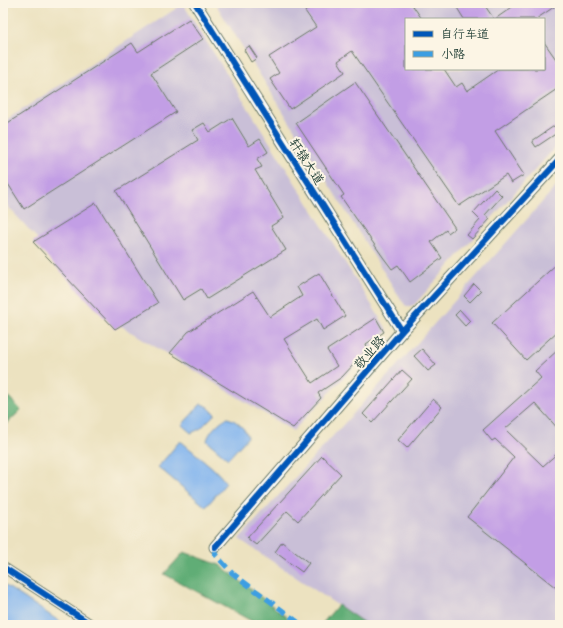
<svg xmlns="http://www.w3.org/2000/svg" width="563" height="628" viewBox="0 0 563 628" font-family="Pangolin,'LXGW WenKai TC',sans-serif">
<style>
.industrial{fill:#c9bfd7;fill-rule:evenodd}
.forest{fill:#61ad76;stroke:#407555}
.water{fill:#81b4ee;stroke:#507891}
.building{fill:#c29ee5}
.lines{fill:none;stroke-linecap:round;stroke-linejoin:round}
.minor-casing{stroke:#677765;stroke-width:11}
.tertiary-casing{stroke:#677765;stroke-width:13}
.minor{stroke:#fff;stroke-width:9}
.tertiary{stroke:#fff;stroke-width:11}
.quiet{stroke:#3c9ee2;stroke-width:5;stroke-dasharray:10 5;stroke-linecap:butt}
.cycleway-casing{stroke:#fcf5e5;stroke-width:8}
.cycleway{stroke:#0057b8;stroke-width:6}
.labels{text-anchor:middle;stroke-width:4;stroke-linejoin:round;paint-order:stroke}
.street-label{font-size:13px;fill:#1f3d34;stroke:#fcf5e5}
</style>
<rect width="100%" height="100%" fill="#fcf5e5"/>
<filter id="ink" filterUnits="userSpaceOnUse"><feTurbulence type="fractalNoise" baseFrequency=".025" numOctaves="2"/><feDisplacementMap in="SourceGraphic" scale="8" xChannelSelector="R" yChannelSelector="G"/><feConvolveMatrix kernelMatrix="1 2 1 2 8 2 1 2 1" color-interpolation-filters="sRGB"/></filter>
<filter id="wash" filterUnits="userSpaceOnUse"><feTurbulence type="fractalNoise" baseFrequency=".012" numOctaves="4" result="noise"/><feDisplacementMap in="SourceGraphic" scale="16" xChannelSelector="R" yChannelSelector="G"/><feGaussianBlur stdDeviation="0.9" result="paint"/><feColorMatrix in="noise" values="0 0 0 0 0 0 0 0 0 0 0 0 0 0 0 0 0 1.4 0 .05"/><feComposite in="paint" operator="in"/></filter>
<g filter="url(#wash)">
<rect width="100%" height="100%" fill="#ece2c0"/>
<path class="industrial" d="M 215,3 L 560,3 L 560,142 L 415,304 L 411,306 L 406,306 L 402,301 ZM 406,19 L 544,19 L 544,69 L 406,69 Z
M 183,4 L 388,331 L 293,431 L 113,321 L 3,201 L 3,122 Z
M 560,182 L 560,625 L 367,625 L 239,539 L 404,358 Z"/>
<path class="forest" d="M 3,391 L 21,410 L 3,427 Z
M 184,552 L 220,565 L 297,625 L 259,625 L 164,574 Z
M 338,605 L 367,625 L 321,625 Z"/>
<path class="water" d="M 201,404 L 207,406 L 215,414 L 200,429 L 191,433 L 182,425 Z
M 227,418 C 235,419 246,429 248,437 L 228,459 L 207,441 C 208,433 219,421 227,418 Z
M 179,442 L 182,442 C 196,455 216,468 226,483 L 206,507 L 158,467 Z
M 3,584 L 65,625 L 3,625 Z"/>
<g id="blocks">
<path class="building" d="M 316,3 L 411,3 L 422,19 L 406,19 L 406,69 L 444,69 L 456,87 L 462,83 L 467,91 L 499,69 L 544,69 L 544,42 L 560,65 L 560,87 L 495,131 L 524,175 L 511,183 L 506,175 L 459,206 L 352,51 L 338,61 L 345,72 L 290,109 L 270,79 L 279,73 L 269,57 L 316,27 L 305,11 Z
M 454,3 L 483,3 L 494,19 L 464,19 Z
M 518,3 L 560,3 L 536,19 L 495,19 Z
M 189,19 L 203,39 L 151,73 L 176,112 L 24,209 L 3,176 L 3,126 L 132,43 L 138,52 Z
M 249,46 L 257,58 L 251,62 L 244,50 Z
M 355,82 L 455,228 L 448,233 L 446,230 L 431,242 L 442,258 L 410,282 L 398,265 L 392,269 L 383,257 L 341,197 L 344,195 L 296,123 Z
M 232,118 L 249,146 L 260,139 L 268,152 L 257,159 L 262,167 L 255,170 L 284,218 L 271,226 L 286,250 L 207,299 L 201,289 L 183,300 L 116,191 L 198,140 L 192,130 L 204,123 L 210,132 Z
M 560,122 L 560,131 L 536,147 L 532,141 Z
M 495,189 L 502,196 L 485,215 L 490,219 L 472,239 L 467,235 L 480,220 L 473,213 Z
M 96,203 L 158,303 L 115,329 L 33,242 Z
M 560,261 L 560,329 L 526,360 L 492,323 Z
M 319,273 L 345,316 L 323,330 L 317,319 L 284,339 L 312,383 L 337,366 L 327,350 L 376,318 L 384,332 L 366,344 L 368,349 L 342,377 L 318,393 L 321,398 L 293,428 L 170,353 L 188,332 L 253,291 L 270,317 L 302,296 L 297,287 Z
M 474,284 L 481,291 L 470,302 L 464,296 Z
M 460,310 L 470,321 L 465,326 L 455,315 Z
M 560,348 L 560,431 L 535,403 L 505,429 L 543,466 L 560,451 L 560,591 L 467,517 L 514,457 L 495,439 L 492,441 L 483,430 L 541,378 L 535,371 Z
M 422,349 L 436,365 L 428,371 L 414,356 Z
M 402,370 L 412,379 L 372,423 L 363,414 Z
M 433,399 L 442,407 L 407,448 L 398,440 Z
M 322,456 L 341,474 L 298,521 L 287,511 L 256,545 L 247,538 Z
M 282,542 L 309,563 L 302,572 L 275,552 Z"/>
</g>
</g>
<g filter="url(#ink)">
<use href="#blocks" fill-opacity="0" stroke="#677765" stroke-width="1"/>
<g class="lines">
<defs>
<path id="minor" d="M 3,567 L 92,625"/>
<path id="tertiary" d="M 195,3 L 402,331
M 215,547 L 402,331 L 560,159"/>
</defs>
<use href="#minor" class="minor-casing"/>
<use href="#tertiary" class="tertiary-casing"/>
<use href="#minor" class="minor"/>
<use href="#tertiary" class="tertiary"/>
<path class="quiet" d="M 215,547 L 215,554 L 232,573 L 302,625"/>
<defs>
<path id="cycleway" d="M 195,3 L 402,331
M 215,547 L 402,331 L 560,159
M 3,567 L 92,625"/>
</defs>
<use href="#cycleway" class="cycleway-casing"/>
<use href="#cycleway" class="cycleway"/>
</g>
</g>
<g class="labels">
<g class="street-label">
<text transform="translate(307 161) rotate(57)" y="5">轩辕大道</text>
<text transform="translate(369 352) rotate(-49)" y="5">敬业路</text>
</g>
</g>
<rect width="563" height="628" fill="none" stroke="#fcf5e5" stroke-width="16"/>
<rect x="405" y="18" width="140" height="52" fill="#fcf5e5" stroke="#a4ab9e"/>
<rect x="413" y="31" width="20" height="6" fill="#0057b8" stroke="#a4ab9e"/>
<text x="441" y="38" font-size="12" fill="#1f3d34">自行车道</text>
<rect x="413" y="51" width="20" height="6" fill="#3c9ee2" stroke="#a4ab9e"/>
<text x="441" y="58" font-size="12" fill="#1f3d34">小路</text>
</svg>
